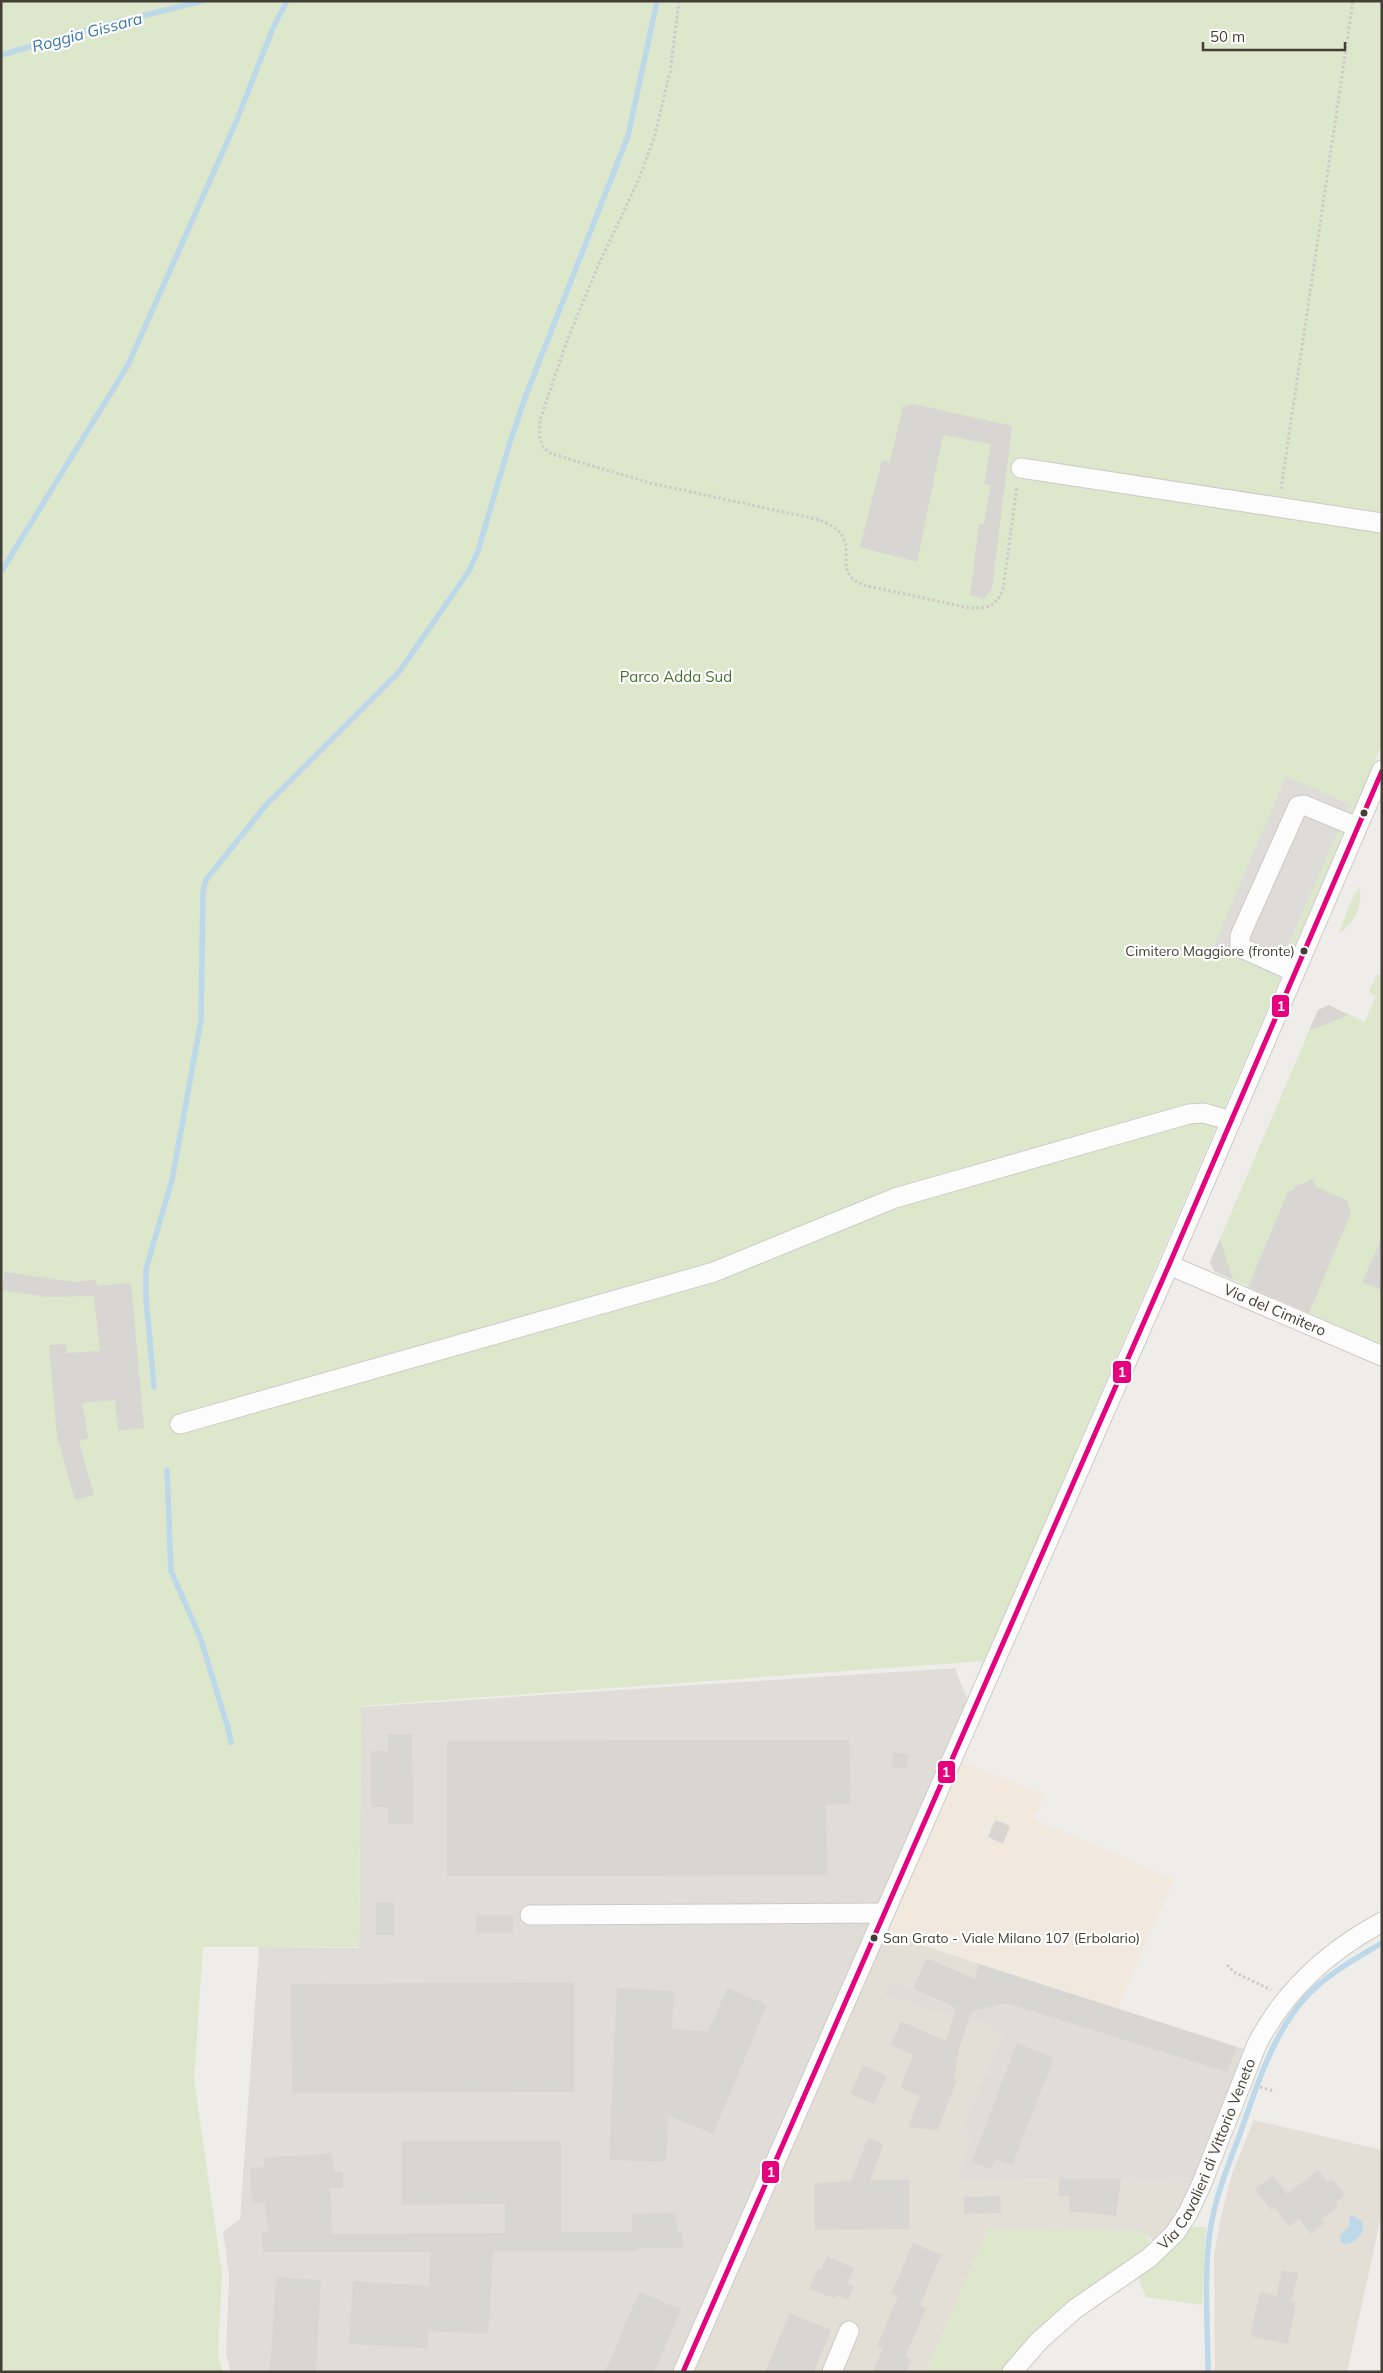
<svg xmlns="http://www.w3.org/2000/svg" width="1383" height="2373" viewBox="0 0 1383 2373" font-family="Mulish,sans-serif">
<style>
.residential{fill:#e3dfd7}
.commercial{fill:#f1e9dd}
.industrial{fill:#e0ddd9}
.green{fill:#dce7cc}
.parking{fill:#dedcd9}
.water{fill:#bdd8e9}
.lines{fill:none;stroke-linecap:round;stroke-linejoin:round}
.stream{stroke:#bdd8e9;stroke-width:5.5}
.building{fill:#d8d6d2}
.minor-casing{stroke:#cdcbc7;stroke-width:21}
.path{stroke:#cdcbc7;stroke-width:3;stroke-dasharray:2.5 2.5;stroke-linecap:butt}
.minor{stroke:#fdfcfc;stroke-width:19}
.bus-1-casing{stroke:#fff;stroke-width:9}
.bus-1{stroke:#e5007d;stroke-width:5}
.bus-dot{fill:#443f36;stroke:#fff;stroke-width:2}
.labels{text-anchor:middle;stroke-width:4.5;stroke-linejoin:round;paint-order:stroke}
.bus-label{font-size:14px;fill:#443f36;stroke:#fff;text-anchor:end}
.park-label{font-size:15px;fill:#48702f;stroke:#fff}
.street-label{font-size:15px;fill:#443f36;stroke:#fff}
.water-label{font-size:16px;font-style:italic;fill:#3a78a5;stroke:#fff}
.line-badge{stroke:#fff;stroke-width:2}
.badge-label{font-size:14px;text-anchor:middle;font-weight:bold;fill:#fff}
</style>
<rect width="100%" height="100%" fill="#efedea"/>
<path class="residential" d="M 876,1930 L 992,1968 L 981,2009 L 976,2010 L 939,2001 L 891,1980 L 885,1994 L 932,2011 L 973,2019 L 1004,2033 L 962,2132 L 972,2134 L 955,2180 L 1202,2178 L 1159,2247 L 1145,2233 L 1133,2231 L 988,2229 L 926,2372 L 683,2372 Z
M 1254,2120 L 1382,2150 L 1382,2213 L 1347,2372 L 1215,2372 L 1214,2256 L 1220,2221 L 1232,2174 Z"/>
<path class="commercial" d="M 951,1757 L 1044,1794 L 1034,1819 L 1174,1879 L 1118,2008 L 876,1930 Z"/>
<path class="industrial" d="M 955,1668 L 977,1723 L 679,2372 L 231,2372 L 226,2355 L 229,2275 L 223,2232 L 240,2219 L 259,1947 L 359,1948 L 361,1707 Z
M 992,1968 L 1253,2052 L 1202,2178 L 955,2180 L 972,2134 L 961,2133 L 1003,2033 L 973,2019 L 932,2011 L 884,1994 L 891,1980 L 939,2001 L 976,2010 L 981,2009 Z"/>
<path class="green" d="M 1,1 L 1382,1 L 1382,744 L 985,1661 L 361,1706 L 359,1947 L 203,1947 L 194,2080 L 222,2273 L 218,2355 L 223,2372 L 1,2372 Z
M 1359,886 C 1364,903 1355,924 1339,933 L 1349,906 Z
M 1377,974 L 1382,976 L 1382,1346 L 1214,1271 L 1210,1262 L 1318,1010 L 1329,1005 L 1365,1022 L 1376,996 L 1369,992 Z
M 1192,2227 L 1206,2227 L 1202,2305 L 1146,2297 L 1137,2275 Z
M 988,2229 L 1133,2231 L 1145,2233 L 1150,2241 L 1148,2247 L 1003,2372 L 926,2372 Z"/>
<path class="parking" d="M 1286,776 L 1350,804 L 1275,975 L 1213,948 Z"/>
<path class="water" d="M 1352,2215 L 1362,2221 C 1366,2233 1356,2243 1345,2244 L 1341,2242 L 1340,2235 L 1349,2227 L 1350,2217 Z"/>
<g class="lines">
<path class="stream" d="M 1,55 L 105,25 L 202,1
M 1,572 L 128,365 L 236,122 L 273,28 L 287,1
M 154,1387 L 146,1298 L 146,1269 L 172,1180 L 201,1020 L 203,892 L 206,880 L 266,805 L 399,672 L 469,571 L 478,551 L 510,442 L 526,395 L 628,136 L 657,1
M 167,1470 L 171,1571 L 200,1637 L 228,1728 L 231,1743
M 1208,2372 C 1208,2328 1204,2282 1209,2239 C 1213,2203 1227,2168 1240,2134 C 1256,2088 1272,2035 1305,1998 C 1326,1975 1355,1959 1382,1943"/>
</g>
<path class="building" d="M 913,404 L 1012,426 L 992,589 L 984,599 L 970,595 L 979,524 L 984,525 L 990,485 L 984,484 L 991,444 L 943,435 L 917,562 L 860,547 L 882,460 L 890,462 L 903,406 Z
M 1329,1005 L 1349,1015 L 1309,1031 L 1318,1010 Z
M 1313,1179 L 1316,1187 L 1347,1200 L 1351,1213 L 1309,1313 L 1248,1287 L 1288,1192 L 1295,1189 L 1294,1187 Z
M 1382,1238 L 1382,1290 L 1362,1282 Z
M 1220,1239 L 1233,1280 L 1214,1271 L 1210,1262 Z
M 5,1272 L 74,1282 L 96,1280 L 97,1286 L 131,1283 L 144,1428 L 118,1431 L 115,1400 L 82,1403 L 88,1438 L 79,1441 L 94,1495 L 75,1500 L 57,1437 L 49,1345 L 66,1344 L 67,1353 L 100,1351 L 94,1296 L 46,1297 L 2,1290 Z
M 388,1734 L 412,1734 L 413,1824 L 388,1824 L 388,1807 L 371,1807 L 371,1751 L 388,1751 Z
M 849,1740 L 850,1804 L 826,1805 L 827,1875 L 447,1876 L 447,1741 Z
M 893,1753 L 908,1754 L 907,1769 L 892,1768 Z
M 995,1820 L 1010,1826 L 1003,1844 L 988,1837 Z
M 376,1902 L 394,1902 L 394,1935 L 376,1935 Z
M 476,1915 L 513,1915 L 513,1933 L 476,1933 Z
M 927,1958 L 975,1979 L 979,1964 L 1237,2047 L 1227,2072 L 1006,2003 L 972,2011 L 959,2049 L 954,2078 L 957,2079 L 938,2130 L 908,2127 L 920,2096 L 900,2088 L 913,2055 L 891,2045 L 901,2021 L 946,2041 L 956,2008 L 913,1989 Z
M 574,1982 L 574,2092 L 292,2093 L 291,1984 Z
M 617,1988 L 674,1991 L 672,2029 L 709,2031 L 727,1988 L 767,2005 L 713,2134 L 668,2115 L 666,2162 L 609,2160 Z
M 1017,2043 L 1054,2058 L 1012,2165 L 995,2159 L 991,2169 L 972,2162 Z
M 863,2065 L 887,2076 L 874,2104 L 850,2094 Z
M 868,2138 L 884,2144 L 870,2180 L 909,2180 L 909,2229 L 815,2230 L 815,2183 L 851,2181 Z
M 402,2141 L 561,2141 L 561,2232 L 632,2232 L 632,2214 L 676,2213 L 677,2231 L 682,2231 L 683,2248 L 639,2248 L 637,2251 L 493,2251 L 488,2334 L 428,2331 L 428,2348 L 349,2344 L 353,2281 L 429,2286 L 431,2252 L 263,2252 L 262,2233 L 268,2233 L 265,2202 L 252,2203 L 250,2168 L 264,2167 L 264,2158 L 332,2153 L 334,2172 L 343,2172 L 343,2188 L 330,2188 L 332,2234 L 505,2233 L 505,2204 L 402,2205 Z
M 1318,2170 L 1328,2182 L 1332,2179 L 1345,2195 L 1335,2203 L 1338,2206 L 1321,2220 L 1324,2224 L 1311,2234 L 1299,2219 L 1289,2227 L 1274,2207 L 1271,2210 L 1255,2189 L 1273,2175 L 1287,2194 Z
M 1121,2178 L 1116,2216 L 1069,2211 L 1069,2196 L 1059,2196 L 1059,2179 Z
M 1000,2196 L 1001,2213 L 964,2214 L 964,2197 Z
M 913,2243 L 941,2255 L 920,2305 L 926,2308 L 905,2357 L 912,2360 L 906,2372 L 873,2372 L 883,2348 L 877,2346 L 898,2296 L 891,2294 Z
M 827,2256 L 854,2268 L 847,2284 L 854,2286 L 848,2300 L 837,2295 L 835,2299 L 809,2288 L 818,2269 L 821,2270 Z
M 1282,2270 L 1298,2273 L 1291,2302 L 1296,2303 L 1288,2344 L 1250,2336 L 1260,2292 L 1276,2296 Z
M 276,2277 L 321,2280 L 316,2372 L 270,2372 Z
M 639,2292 L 681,2309 L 654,2372 L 605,2372 Z
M 790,2313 L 831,2330 L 814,2372 L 765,2372 Z"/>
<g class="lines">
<defs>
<g id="minor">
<path d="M 1021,468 L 1382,523"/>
<path d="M 1295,972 L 1244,949 L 1240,945 L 1240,936 L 1298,806 L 1304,805 L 1357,827"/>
<path id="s1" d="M 1169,1265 L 1382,1356"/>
<path d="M 180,1424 L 714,1272 L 895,1198 L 1189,1114 L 1204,1113 L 1231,1121"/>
<path d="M 530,1915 L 884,1913"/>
<path d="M 683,2372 L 1169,1265 L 1382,770"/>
<path d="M 832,2372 L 849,2331"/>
<path id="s2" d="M 1012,2372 L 1039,2341 L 1075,2309 L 1149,2258 L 1175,2233 L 1188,2213 L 1202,2183 L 1257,2044 C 1285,1990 1328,1951 1382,1922"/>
</g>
</defs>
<use href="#minor" class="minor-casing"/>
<path class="path" d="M 679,1 L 670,72 L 654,138 L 639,179 L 598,266 L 568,338 L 540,420 L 539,435 L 543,447 L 552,454 L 650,483 L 816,519 C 866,536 834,562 853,579 C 856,582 860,583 863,585 L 970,608 C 989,608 995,607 1003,590 L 1017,486
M 1281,489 L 1353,1
M 1227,1965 L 1234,1972 L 1271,1990
M 1260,2087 L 1274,2091"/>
<use href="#minor" class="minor"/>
<defs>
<path id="bus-1" d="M 683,2372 L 1169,1265 L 1382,771"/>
</defs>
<use href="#bus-1" class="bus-1-casing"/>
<use href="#bus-1" class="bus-1"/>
</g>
<g class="bus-dot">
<circle cx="1364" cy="813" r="4.5"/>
<circle cx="1304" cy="951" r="4.5"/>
<circle cx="874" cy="1938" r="4.5"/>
</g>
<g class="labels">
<g class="bus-label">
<text x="1295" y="956">Cimitero Maggiore (fronte)</text>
<text x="883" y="1943" text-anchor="start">San Grato - Viale Milano 107 (Erbolario)</text>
</g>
<g class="park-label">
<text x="676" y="682">Parco Adda Sud</text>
</g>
<g class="street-label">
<text dy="5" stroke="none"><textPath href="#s1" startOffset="115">Via del Cimitero</textPath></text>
<text dy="5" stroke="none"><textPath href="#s2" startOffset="300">Via Cavalieri di Vittorio Veneto</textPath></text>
</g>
<g class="water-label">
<text transform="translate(87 32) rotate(-15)" y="6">Roggia Gissara</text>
</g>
</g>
<g class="line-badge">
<rect x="1271" y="994" width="19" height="24" rx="5" fill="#e5007d"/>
<rect x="1112" y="1360" width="20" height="24" rx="5" fill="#e5007d"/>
<rect x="937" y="1760" width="19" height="24" rx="5" fill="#e5007d"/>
<rect x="761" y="2160" width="19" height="24" rx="5" fill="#e5007d"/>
</g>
<g class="badge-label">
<text x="1281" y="1011">1</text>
<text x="1122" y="1377">1</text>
<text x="946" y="1777">1</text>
<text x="771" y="2177">1</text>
</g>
<rect width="1383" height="2373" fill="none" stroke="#443f36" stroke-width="5"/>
<path d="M1203 42v8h142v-8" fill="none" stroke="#443f36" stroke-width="2.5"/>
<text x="1210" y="42" font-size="15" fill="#443f36" stroke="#ffffff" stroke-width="4" paint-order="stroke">50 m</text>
</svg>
